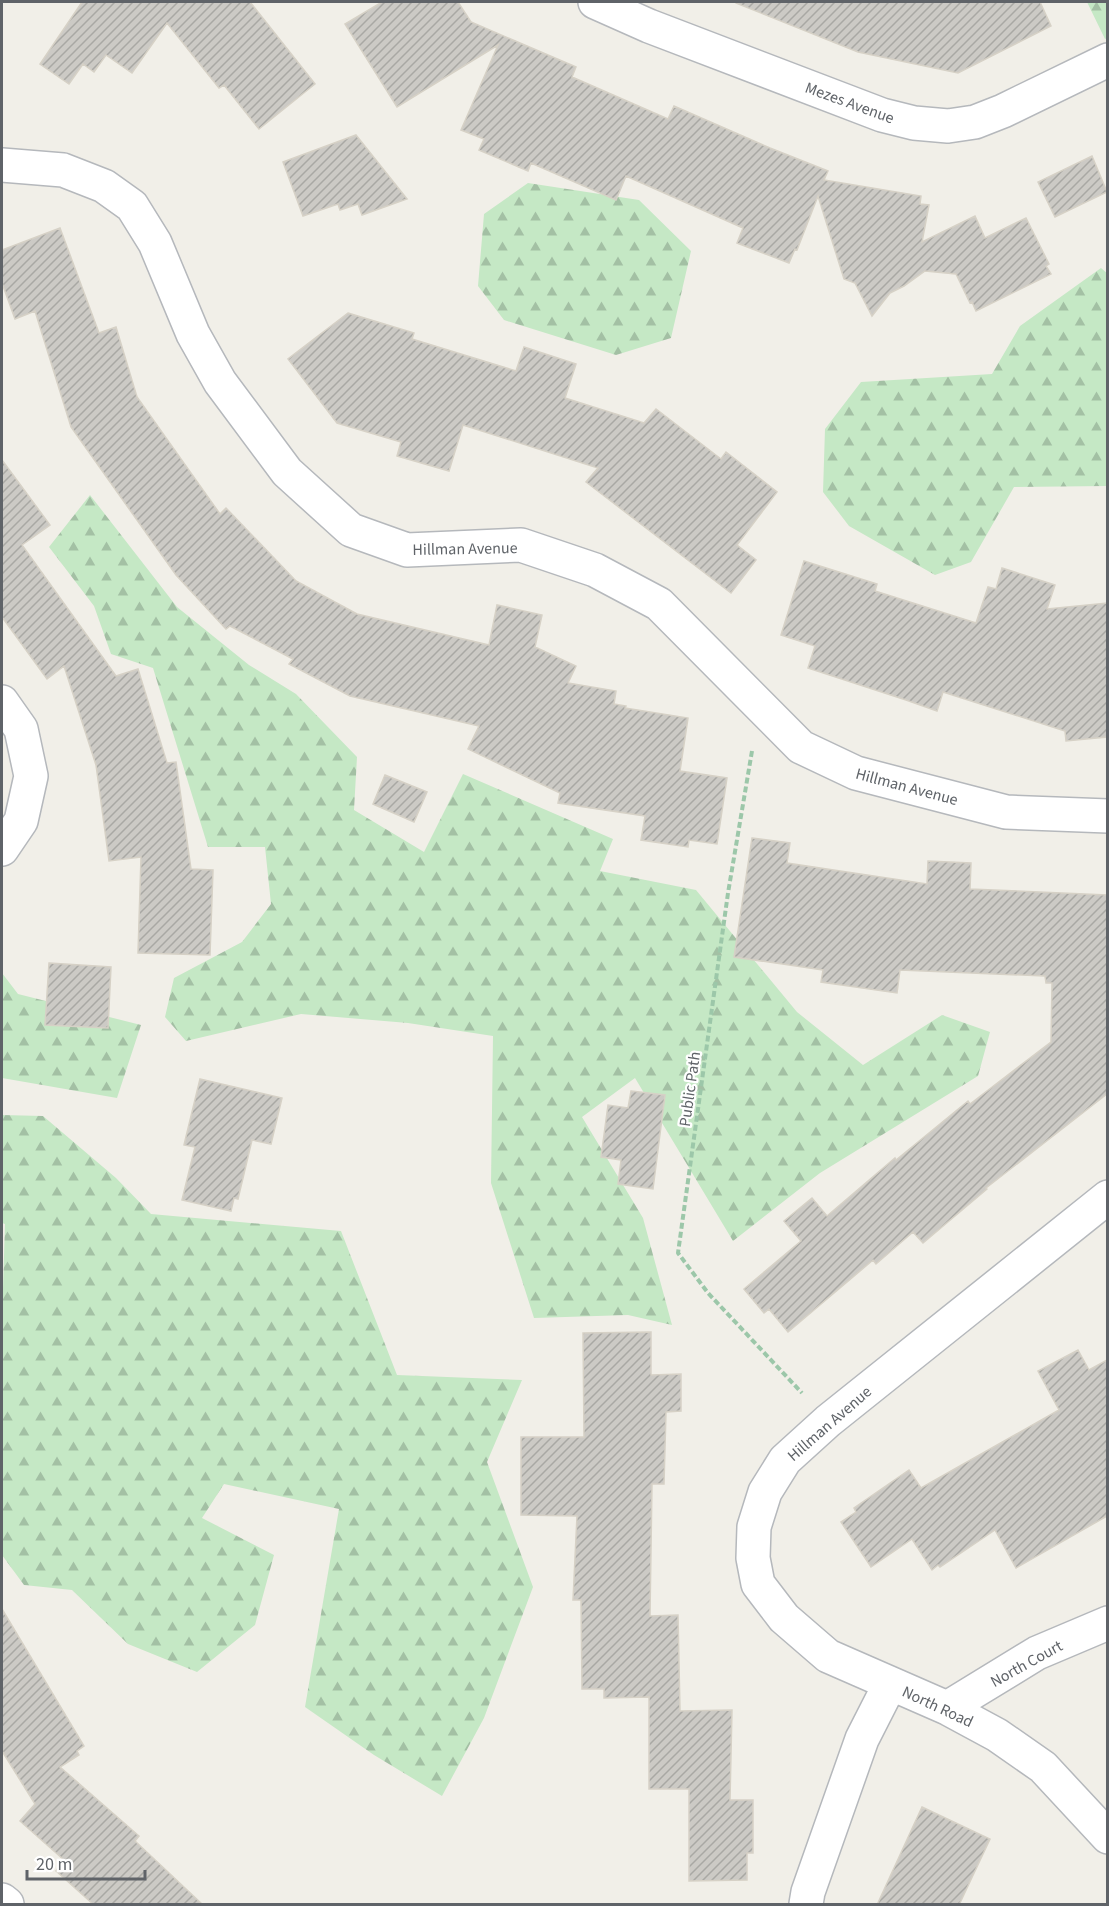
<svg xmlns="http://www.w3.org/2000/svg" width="1109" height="1906" viewBox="0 0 1109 1906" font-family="'Source Sans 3',sans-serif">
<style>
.forest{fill:url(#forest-firs)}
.building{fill:url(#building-hatch);stroke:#d6d1c6;stroke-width:1.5}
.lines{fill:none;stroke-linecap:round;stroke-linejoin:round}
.minor-casing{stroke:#b5b8bc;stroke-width:36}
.path{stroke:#9cc7a9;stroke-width:4;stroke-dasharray:6 3;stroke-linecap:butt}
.minor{stroke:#fff;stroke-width:33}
.labels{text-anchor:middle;stroke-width:4.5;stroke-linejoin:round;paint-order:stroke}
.street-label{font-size:16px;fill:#5f6368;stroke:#fff}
</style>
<defs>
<pattern id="forest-firs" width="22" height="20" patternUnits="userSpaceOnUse" patternTransform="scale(1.5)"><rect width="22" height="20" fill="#c5e8c5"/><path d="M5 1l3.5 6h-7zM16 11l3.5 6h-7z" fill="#a3c0a4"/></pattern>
<pattern id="building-hatch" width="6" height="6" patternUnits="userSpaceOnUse" patternTransform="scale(1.5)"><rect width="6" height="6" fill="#cccac5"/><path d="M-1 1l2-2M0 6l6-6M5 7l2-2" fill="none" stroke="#a9a8a4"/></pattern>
</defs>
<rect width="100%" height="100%" fill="#f1efe8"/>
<path class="forest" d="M 1087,2 L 1107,2 L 1107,38 L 1105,39 Z
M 528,183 L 639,200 L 691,251 L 671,338 L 616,355 L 504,320 L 478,286 L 484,214 Z
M 1101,268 L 1108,274 L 1107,486 L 1014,487 L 971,562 L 935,575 L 849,526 L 823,492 L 825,429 L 861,382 L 992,374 L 1020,326 Z
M 90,495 L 177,607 L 249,665 L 296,694 L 357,757 L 354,810 L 424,852 L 463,774 L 613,839 L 600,871 L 696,890 L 797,1012 L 863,1065 L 942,1015 L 990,1032 L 978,1076 L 820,1173 L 733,1241 L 635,1078 L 582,1117 L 643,1218 L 672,1325 L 628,1315 L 534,1318 L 491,1183 L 493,1036 L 408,1023 L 301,1014 L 186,1041 L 165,1017 L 174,978 L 242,942 L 271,904 L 265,847 L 208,847 L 153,668 L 111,654 L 94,606 L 49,547 Z
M 2,973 L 18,994 L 141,1025 L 117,1098 L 2,1078 Z
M 2,1115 L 43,1116 L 116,1178 L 151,1214 L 341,1231 L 397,1375 L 522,1380 L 487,1462 L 533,1587 L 484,1718 L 442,1796 L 374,1755 L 305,1707 L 339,1509 L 224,1484 L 202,1518 L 274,1555 L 255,1625 L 197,1672 L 128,1644 L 72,1590 L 24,1585 L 2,1555 L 2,1296 L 3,1288 L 5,1224 L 2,1223 Z"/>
<path class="building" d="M 82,2 L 250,2 L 315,84 L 259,129 L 224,85 L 219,88 L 167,23 L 132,73 L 106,55 L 94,72 L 83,64 L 69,84 L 40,64 Z
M 382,2 L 458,2 L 471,22 L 576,67 L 572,77 L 668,119 L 674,106 L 770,148 L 828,171 L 824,180 L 921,196 L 920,204 L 929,205 L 922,242 L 975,216 L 985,238 L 1026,218 L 1049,264 L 1046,266 L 1051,274 L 976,311 L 972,302 L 970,303 L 956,274 L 925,271 L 904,286 L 890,293 L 872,316 L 855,283 L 844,279 L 818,196 L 797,250 L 795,249 L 789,263 L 737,243 L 743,228 L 626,176 L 616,200 L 531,163 L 528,171 L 479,150 L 484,139 L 461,130 L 498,45 L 397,107 L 345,24 Z
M 736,2 L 1040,2 L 1051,26 L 958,73 L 858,52 L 736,3 Z
M 356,135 L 407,199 L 362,215 L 358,204 L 340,210 L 338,204 L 303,216 L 283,162 Z
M 1092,156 L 1107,192 L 1055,217 L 1038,182 Z
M 60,228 L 99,333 L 116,327 L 137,397 L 220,514 L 226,508 L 296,581 L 357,614 L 489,645 L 497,605 L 542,615 L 535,647 L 576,666 L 568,683 L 616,691 L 614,704 L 626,706 L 625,708 L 688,718 L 680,771 L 727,778 L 717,844 L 689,840 L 688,847 L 641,840 L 645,816 L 558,803 L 560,793 L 468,749 L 479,726 L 350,696 L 289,664 L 293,659 L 230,626 L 226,629 L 176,575 L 71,427 L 35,311 L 15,319 L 2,283 L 2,250 Z
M 348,313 L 414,333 L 412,339 L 516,371 L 524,347 L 576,364 L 565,398 L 644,423 L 656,409 L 721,459 L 726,452 L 777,492 L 737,545 L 756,560 L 731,593 L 586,482 L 598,468 L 463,425 L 449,471 L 397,456 L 401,442 L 337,423 L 288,359 Z
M 2,460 L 50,525 L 22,545 L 116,676 L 138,669 L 167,763 L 176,762 L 191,869 L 213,870 L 210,955 L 138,953 L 141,857 L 109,861 L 96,765 L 64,666 L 47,679 L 2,617 Z
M 804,561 L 877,584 L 875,591 L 976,623 L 988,587 L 996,589 L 1002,568 L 1055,585 L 1047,609 L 1107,603 L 1107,737 L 1066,741 L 1065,731 L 943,692 L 937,711 L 906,700 L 808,668 L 815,646 L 781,635 Z
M 385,775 L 427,792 L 414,822 L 373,804 Z
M 752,838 L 790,843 L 787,863 L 927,884 L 928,861 L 971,863 L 970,889 L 1107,895 L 1107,1094 L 986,1188 L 987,1189 L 923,1243 L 913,1232 L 876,1264 L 873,1260 L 788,1332 L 769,1309 L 764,1313 L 744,1289 L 801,1241 L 784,1221 L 812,1198 L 827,1216 L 895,1158 L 896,1160 L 968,1101 L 970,1104 L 1051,1042 L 1052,983 L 1046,983 L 1045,976 L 900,970 L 897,993 L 821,982 L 823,970 L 734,957 Z
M 49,963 L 111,967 L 108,1028 L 45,1025 Z
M 200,1079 L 282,1098 L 271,1144 L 252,1140 L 238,1199 L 234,1198 L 231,1211 L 182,1200 L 195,1147 L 184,1145 Z
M 631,1091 L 665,1095 L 653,1189 L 618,1184 L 621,1160 L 601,1157 L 608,1105 L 628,1108 Z
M 651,1332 L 651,1375 L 681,1374 L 681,1411 L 666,1412 L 664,1484 L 652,1484 L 650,1616 L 678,1615 L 680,1711 L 732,1710 L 730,1800 L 753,1800 L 753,1853 L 747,1853 L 747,1880 L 689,1881 L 689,1789 L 649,1789 L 649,1697 L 604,1698 L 604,1689 L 582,1689 L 581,1600 L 573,1600 L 577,1516 L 521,1515 L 521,1437 L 584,1437 L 583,1333 Z
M 1078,1350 L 1089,1370 L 1107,1360 L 1107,1516 L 1016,1568 L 995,1530 L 940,1567 L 938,1565 L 932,1570 L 912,1539 L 871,1567 L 841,1522 L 856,1512 L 854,1508 L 909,1470 L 921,1488 L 1059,1410 L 1038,1371 Z
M 2,1609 L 84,1746 L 77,1751 L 79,1755 L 60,1767 L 139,1836 L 135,1841 L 203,1905 L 94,1905 L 56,1871 L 64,1860 L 20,1821 L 35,1804 L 2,1751 Z
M 922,1807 L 990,1839 L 959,1905 L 877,1905 Z"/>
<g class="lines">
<defs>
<path id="minor" d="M 595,2 L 649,26 L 882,115 L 914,123 L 948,126 L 975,122 L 1003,111 L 1108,60
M 2,165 L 63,170 L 104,186 L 132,206 L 155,243 L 193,334 L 220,382 L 287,472 L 351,530 L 407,550 L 521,545 L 595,570 L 659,604 L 801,747 L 856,773 L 1006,812 L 1108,816
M 2,702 L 21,729 L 31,776 L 21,821 L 2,849
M 1108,1197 L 828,1421 L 785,1460 L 765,1492 L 754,1527 L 753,1558 L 758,1584 L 784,1618 L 828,1656 L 947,1708 L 997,1735 L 1043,1767 L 1108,1837
M 947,1708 L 1037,1653 L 1108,1623
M 2,1900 L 7,1904
M 806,1904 L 808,1892 L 862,1739 L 890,1684"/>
</defs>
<use href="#minor" class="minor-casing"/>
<path class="path" d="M 752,751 L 728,893 L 678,1253 L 708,1293 L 802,1393"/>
<use href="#minor" class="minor"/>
</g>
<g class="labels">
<g class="street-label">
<text transform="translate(850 102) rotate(20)" y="6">Mezes Avenue</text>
<text transform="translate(465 548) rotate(-1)" y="6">Hillman Avenue</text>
<text transform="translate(907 786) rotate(15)" y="6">Hillman Avenue</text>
<text transform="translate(689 1089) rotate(-82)" y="6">Public Path</text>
<text transform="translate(829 1423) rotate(-41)" y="6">Hillman Avenue</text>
<text transform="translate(1026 1663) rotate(-29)" y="6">North Court</text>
<text transform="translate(938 1706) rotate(25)" y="6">North Road</text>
</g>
</g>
<rect width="1109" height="1906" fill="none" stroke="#5f6368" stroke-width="6"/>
<path d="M27 1870v9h118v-9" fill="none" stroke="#5f6368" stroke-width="3"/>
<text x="36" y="1870" font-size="18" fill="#5f6368" stroke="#ffffff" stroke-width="4.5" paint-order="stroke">20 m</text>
</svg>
